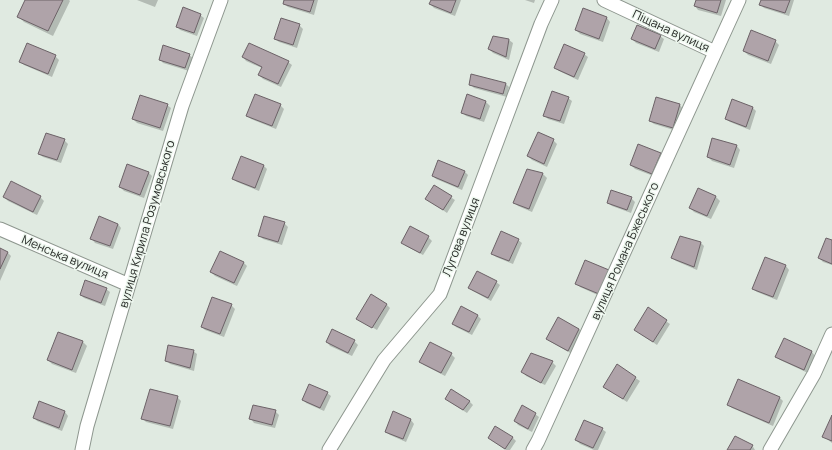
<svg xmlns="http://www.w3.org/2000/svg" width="832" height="450" viewBox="0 0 832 450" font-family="Manrope,sans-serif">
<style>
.shadow{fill:#0003}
.building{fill:#afa3a9;stroke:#6c6267}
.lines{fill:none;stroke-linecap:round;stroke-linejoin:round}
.street-casing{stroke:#8e978f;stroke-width:15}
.street{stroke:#fff;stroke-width:13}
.labels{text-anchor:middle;stroke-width:3;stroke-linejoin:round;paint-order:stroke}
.street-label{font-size:12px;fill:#292c29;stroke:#edf7ee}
</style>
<rect width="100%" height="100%" fill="#e0eae1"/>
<path class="shadow" d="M 26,0 L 69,0 L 70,1 L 53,36 L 24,22 L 18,16 Z
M 137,0 L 158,0 L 155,7 Z
M 285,0 L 318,0 L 314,15 L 288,7 L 284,4 Z
M 432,0 L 461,0 L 455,16 L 434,8 L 430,4 Z
M 525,0 L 535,0 L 534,3 Z
M 697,0 L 726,0 L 721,16 L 698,10 L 695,6 Z
M 762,0 L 794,0 L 789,16 L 764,8 L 761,5 Z
M 200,15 L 204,18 L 197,36 L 180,30 L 177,26 Z
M 607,18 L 610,22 L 603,42 L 580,34 L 576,30 Z
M 299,25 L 303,29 L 297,48 L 279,42 L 275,39 Z
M 660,36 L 664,39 L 659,52 L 636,43 L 632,39 Z
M 494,37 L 509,40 L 513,43 L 509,60 L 493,53 L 489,49 Z
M 775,41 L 779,45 L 771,64 L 748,55 L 744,51 Z
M 584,54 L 588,57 L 578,80 L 559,71 L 555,68 Z
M 189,55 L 193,58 L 189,71 L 163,63 L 160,59 Z
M 55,56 L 59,60 L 52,77 L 24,65 L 21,62 Z
M 243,57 L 288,62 L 292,65 L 281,87 L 263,79 L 259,75 L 262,68 L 246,61 Z
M 470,84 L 506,84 L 509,87 L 507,97 L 474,88 Z
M 467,96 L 486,102 L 490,106 L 484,122 L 466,116 L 462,112 Z
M 568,98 L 572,101 L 564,124 L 548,119 L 544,115 Z
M 167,105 L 171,108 L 163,131 L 137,123 L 133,119 Z
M 280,105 L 284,109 L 276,129 L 251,119 L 247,115 Z
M 680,105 L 683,109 L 677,131 L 654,124 L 650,121 Z
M 753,108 L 756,111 L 750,130 L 730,122 L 726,119 Z
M 713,139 L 737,146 L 740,150 L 734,168 L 712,161 L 708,157 Z
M 64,140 L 68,144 L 61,163 L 43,157 L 39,154 Z
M 553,140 L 557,144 L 547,167 L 532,160 L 528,156 Z
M 660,154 L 664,157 L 656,177 L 635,169 L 631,165 Z
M 263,165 L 267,169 L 259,191 L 237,182 L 233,179 Z
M 528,170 L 543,174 L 547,178 L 532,212 L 518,206 L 514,202 Z
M 464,171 L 468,175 L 462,190 L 436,179 L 433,176 Z
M 148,172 L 152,176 L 144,198 L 124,191 L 120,187 Z
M 434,186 L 455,200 L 447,213 L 427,199 Z
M 699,189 L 716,197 L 720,201 L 711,219 L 694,212 L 690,208 Z
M 4,197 L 40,197 L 44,201 L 37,215 L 8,201 Z
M 631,198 L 635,202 L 631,213 L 612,206 L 608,203 Z
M 284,223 L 288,227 L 282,245 L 263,239 L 259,235 Z
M 118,224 L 121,228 L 113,249 L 95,243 L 92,239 Z
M 428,237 L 432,241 L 423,255 L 406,246 L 402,242 Z
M 518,240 L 522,243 L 513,264 L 496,257 L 492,253 Z
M 832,241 L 832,265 L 823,262 L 819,258 Z
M 701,243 L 704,246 L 697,270 L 676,261 L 672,258 Z
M 0,249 L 7,252 L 11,256 L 0,281 Z
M 765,258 L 786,266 L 789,270 L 777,300 L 757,292 L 753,289 Z
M 586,261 L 602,297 L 580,287 L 576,283 Z
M 243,262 L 247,266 L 237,286 L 215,276 L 211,272 Z
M 496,282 L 500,285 L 491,301 L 473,291 L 469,288 Z
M 106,289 L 110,292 L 105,306 L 84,298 L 81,295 Z
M 386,304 L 390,308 L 377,330 L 360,320 Z
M 231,305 L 235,309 L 224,337 L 205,330 L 202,327 Z
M 648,309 L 670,324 L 657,345 L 635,330 Z
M 477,315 L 481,319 L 472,335 L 456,327 L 453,323 Z
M 558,318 L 579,329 L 583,333 L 572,354 L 551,342 L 547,339 Z
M 59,333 L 83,342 L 87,346 L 76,373 L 52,364 L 48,360 Z
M 784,340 L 812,352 L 815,356 L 808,373 L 780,360 L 777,357 Z
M 354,341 L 358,345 L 352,356 L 330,346 L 327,342 Z
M 193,351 L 197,354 L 194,371 L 170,364 L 166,360 Z
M 451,354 L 455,358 L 445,376 L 424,365 L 420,362 Z
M 532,354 L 552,362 L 556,366 L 545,385 L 526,376 L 523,372 Z
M 617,366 L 640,381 L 627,402 L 604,387 Z
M 327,393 L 331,396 L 324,411 L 306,403 L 303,399 Z
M 177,397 L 181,401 L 173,429 L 146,422 L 142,418 Z
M 780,398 L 783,401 L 773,426 L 732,408 L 728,405 Z
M 469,401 L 473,405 L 467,413 L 450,402 Z
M 40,402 L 65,412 L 68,416 L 62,431 L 37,421 L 34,417 Z
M 275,411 L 279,415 L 275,428 L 254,423 L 251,419 Z
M 394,413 L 411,420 L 414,424 L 406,442 L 390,435 L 386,432 Z
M 535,414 L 539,417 L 532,432 L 518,425 L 515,421 Z
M 832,417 L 832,443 L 823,436 Z
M 602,429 L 606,432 L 598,450 L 594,450 L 580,444 L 576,440 Z
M 512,437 L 516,441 L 510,450 L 506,450 L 489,438 Z
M 752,445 L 755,450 L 728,450 Z"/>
<path class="building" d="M 25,0 L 63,0 L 48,31 L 17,17 Z
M 284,0 L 314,0 L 310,12 L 283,4 Z
M 431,0 L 456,0 L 451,13 L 429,4 Z
M 696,0 L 721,0 L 717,13 L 694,6 Z
M 761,0 L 790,0 L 785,13 L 759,5 Z
M 183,7 L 201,14 L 194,33 L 176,27 Z
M 583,8 L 607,17 L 599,39 L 575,30 Z
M 281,18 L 300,24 L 293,45 L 274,39 Z
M 637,25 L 661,35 L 655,49 L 631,39 Z
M 751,30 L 776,40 L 768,61 L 743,51 Z
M 493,36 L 509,39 L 506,57 L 488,49 Z
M 27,43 L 56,55 L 48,74 L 19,62 Z
M 249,43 L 289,61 L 278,84 L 258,75 L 262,67 L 242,57 Z
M 564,44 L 585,53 L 574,77 L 554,68 Z
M 163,45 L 190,54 L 185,68 L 159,60 Z
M 471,74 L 506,83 L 503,94 L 469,85 Z
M 552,91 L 569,97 L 560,121 L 543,116 Z
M 255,94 L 281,104 L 272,126 L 246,116 Z
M 467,94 L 486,101 L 480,119 L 461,113 Z
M 140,95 L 168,104 L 160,128 L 132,119 Z
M 656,97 L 680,104 L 673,128 L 649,121 Z
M 732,99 L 753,107 L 746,127 L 725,119 Z
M 538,132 L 554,139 L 544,164 L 527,156 Z
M 46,133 L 65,139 L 57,160 L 38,154 Z
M 712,138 L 737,145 L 730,165 L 707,157 Z
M 638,144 L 661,153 L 652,174 L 630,165 Z
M 241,156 L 264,165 L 255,188 L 232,179 Z
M 438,160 L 465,171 L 458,187 L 432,176 Z
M 127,164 L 149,172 L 140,195 L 119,187 Z
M 527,169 L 543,173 L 529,209 L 513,203 Z
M 11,181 L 41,196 L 33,212 L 3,197 Z
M 434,185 L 452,196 L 443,210 L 425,199 Z
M 698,188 L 716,196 L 707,216 L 689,208 Z
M 611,190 L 632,197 L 627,210 L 607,203 Z
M 99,216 L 118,224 L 110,246 L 90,239 Z
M 264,216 L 285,222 L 278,242 L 258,236 Z
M 410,226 L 429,236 L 420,253 L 401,243 Z
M 501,231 L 519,239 L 509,261 L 491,254 Z
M 680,236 L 701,242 L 694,267 L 671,258 Z
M 826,238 L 832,240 L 832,264 L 818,258 Z
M 0,248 L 8,252 L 0,269 Z
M 220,251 L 244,262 L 234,283 L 210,272 Z
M 765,257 L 786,265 L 773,297 L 752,289 Z
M 585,260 L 609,270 L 599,294 L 575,284 Z
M 477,271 L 497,281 L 488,298 L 468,288 Z
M 85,280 L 107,288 L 101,303 L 80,295 Z
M 371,294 L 387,304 L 372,328 L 356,319 Z
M 212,297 L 232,304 L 220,334 L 201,327 Z
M 461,306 L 478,315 L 469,332 L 452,324 Z
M 648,307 L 667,320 L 653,342 L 634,330 Z
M 558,317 L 579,329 L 568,351 L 546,339 Z
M 332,329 L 355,340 L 348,353 L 326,342 Z
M 58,332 L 83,341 L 72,370 L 47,360 Z
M 784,338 L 812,351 L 804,370 L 775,357 Z
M 430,342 L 452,353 L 441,373 L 419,362 Z
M 168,345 L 194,350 L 190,368 L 165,361 Z
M 531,353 L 553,361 L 541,383 L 521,372 Z
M 617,364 L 636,377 L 623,399 L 603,387 Z
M 738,379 L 780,397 L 769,423 L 727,405 Z
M 309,384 L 328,392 L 320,408 L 302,400 Z
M 150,389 L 178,396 L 170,426 L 141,419 Z
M 451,389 L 470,401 L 463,410 L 445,399 Z
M 39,401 L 65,411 L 59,428 L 33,418 Z
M 253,405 L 276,410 L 272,425 L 249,419 Z
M 522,405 L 536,413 L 528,429 L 514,421 Z
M 393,411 L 411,419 L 403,439 L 385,432 Z
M 832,415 L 832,441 L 822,437 Z
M 584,420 L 603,428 L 593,448 L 575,440 Z
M 495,426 L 513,437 L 505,449 L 488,438 Z
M 735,436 L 753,445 L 750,450 L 727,450 Z"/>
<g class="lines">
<defs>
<path id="street" d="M 604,0 L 715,52
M 0,229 L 129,285
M 82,450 L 87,426 L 182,106 L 221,0
M 329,450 L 384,360 L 440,294 L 541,24 L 552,0
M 533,450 L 538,441 L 739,0
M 770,450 L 814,374 L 832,334"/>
</defs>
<use href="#street" class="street-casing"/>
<use href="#street" class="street"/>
</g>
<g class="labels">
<g class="street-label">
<text transform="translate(671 31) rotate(25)" y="4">Піщана вулиця</text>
<text transform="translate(147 224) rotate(-74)" y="4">вулиця Кирила Розумовського</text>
<text transform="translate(461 237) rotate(-69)" y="4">Лугова вулиця</text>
<text transform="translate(625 251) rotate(-66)" y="4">вулиця Романа Бжеського</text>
<text transform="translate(65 257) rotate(23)" y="4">Менська вулиця</text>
</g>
</g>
</svg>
